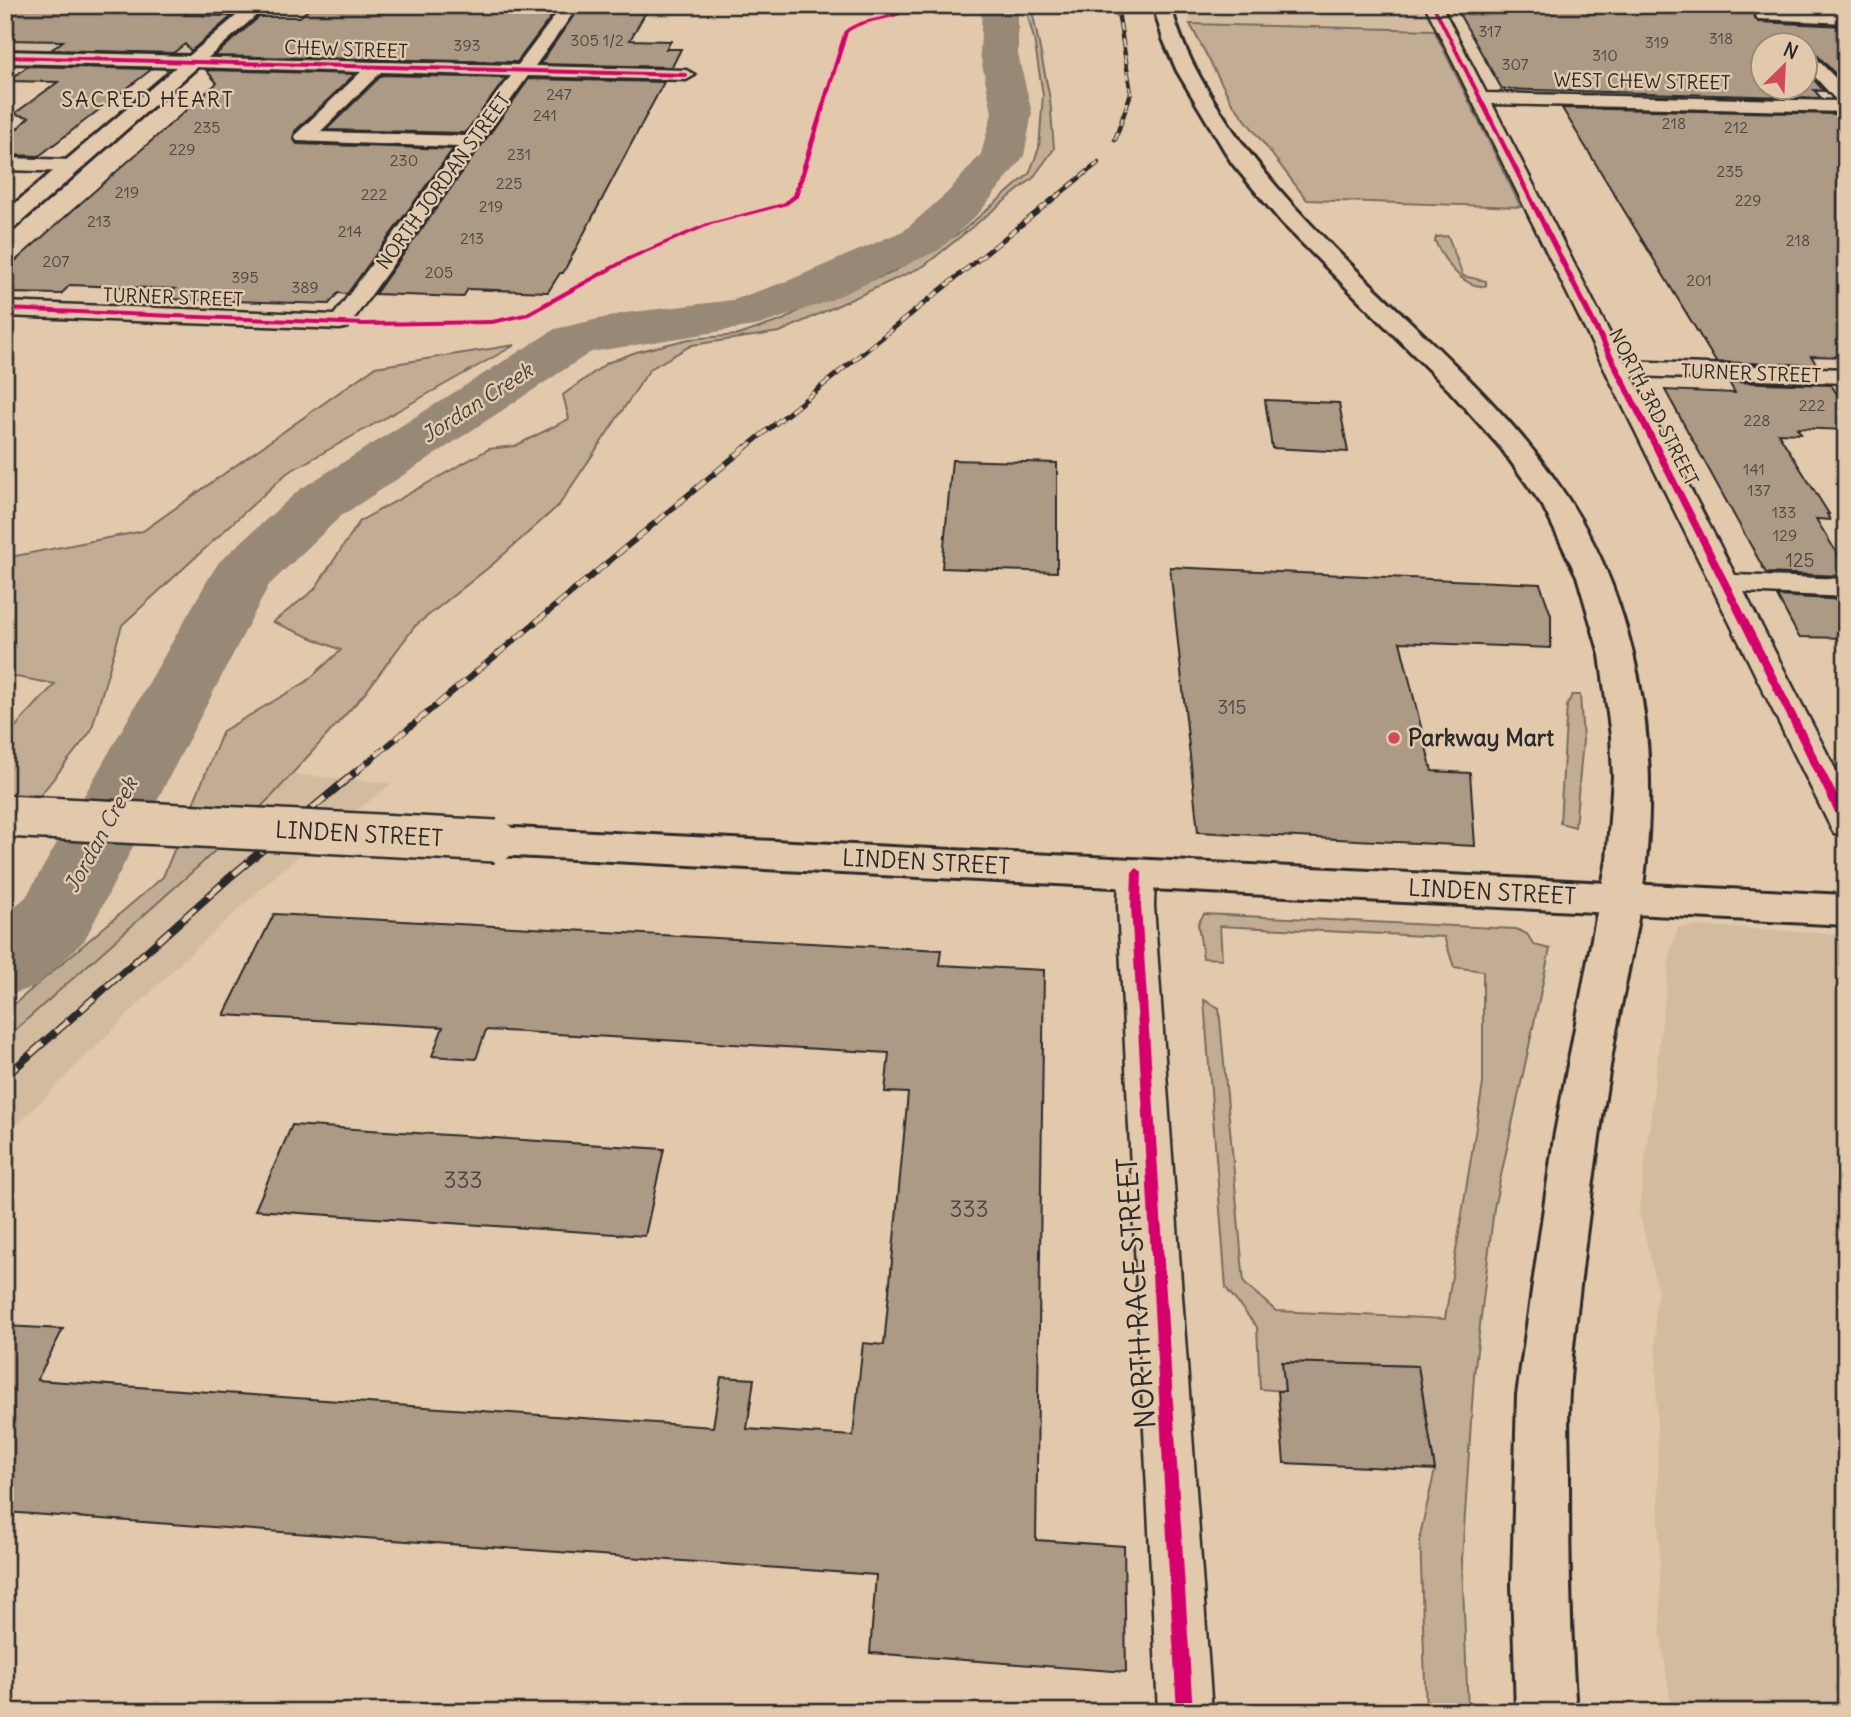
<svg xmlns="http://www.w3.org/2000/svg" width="1851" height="1717" viewBox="0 0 1851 1717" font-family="Delius,sans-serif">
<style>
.built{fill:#d3bba0}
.green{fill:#c2ad94;stroke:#766c60;stroke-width:2}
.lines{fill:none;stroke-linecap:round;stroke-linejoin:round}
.river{fill:#988977;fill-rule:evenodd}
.building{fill:#ad9a85;stroke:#2b2b2b;stroke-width:2}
.street-casing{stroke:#2b2b2b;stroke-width:5}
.secondary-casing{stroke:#2b2b2b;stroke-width:6}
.primary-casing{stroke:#2b2b2b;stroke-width:6}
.street{fill:#e3c9ab;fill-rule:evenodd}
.secondary{fill:#e3c9ab;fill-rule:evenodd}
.primary{fill:#e3c9ab;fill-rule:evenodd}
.rail-far3-casing{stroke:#2b2b2b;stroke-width:4.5}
.rail-far2-casing{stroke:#2b2b2b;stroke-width:5}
.rail-far1-casing{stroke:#2b2b2b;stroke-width:6}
.rail-casing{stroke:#2b2b2b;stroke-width:8}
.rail-far3{stroke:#e3c9ab;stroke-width:2.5;stroke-dasharray:8;stroke-linecap:butt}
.rail-far2{stroke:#e3c9ab;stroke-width:3.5;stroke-dasharray:10;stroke-linecap:butt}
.rail-far1{stroke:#e3c9ab;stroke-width:4.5;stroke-dasharray:13;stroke-linecap:butt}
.rail{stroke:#e3c9ab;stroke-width:5;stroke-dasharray:17;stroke-linecap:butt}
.secondary-bridge-casing{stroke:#2b2b2b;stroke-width:46;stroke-linecap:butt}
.secondary-bridge{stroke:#e3c9ab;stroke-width:41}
.cycleway-casing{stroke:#e3c9ab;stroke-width:5}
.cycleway{fill:#d6006c;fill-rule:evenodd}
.poi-dot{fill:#d1495b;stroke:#e3c9ab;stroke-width:2.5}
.labels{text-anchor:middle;stroke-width:5;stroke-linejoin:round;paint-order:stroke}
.far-number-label{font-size:16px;fill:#4c4742}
.far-street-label{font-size:19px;fill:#2b2b2b;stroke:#e3c9ab}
.number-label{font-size:19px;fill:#4c4742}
.far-neighbourhood-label{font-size:21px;letter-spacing:2px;fill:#2b2b2b;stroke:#e3c9ab}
.far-water-label{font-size:21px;font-style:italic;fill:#413e3a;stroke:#e3c9ab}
.poi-label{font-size:23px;font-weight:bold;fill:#2b2b2b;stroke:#e3c9ab;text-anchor:start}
.street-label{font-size:23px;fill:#2b2b2b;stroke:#e3c9ab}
.near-number-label{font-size:23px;fill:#4c4742}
.near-street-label{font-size:28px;fill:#2b2b2b;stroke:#e3c9ab}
</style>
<rect width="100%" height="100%" fill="#e3c9ab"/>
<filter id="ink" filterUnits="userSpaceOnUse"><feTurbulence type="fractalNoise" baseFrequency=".0143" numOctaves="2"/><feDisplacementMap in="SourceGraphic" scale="14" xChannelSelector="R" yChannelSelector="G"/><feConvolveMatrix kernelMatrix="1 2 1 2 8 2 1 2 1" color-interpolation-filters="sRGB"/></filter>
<g filter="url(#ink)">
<path class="built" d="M 5,5 L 244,5 L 188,56 L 37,52 L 5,75 Z
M 1186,5 L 1421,5 L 1434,30 L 1190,24 Z
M 289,774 L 392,783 L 283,869 L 178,965 L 5,1137 L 5,1039 L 201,864 L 273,795 Z
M 1700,926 L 1846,934 L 1846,1712 L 1672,1712 L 1661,1637 L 1655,1311 L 1658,1291 L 1639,1211 L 1671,947 L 1679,927 Z"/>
<path class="green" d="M 1025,5 L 1031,5 L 1050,99 L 1054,149 L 1032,179 L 924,266 L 780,332 L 692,345 L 650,369 L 559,505 L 493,564 L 415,626 L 365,693 L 273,795 L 201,864 L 5,1039 L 5,1012 L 163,877 L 223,731 L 306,682 L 341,650 L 273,622 L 314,590 L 360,521 L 489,449 L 515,446 L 569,419 L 563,395 L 607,363 L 636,352 L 689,339 L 738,335 L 783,320 L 822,297 L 889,274 L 961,232 L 1029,174 L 1039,148 L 1043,95 L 1034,39 Z
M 1190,24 L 1434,30 L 1521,207 L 1307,200 L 1231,101 Z
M 1448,236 L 1463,276 L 1486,281 L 1486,286 C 1462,289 1443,259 1435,241 L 1436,237 Z
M 515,345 L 287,473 L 122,625 L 91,731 L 5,840 L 5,738 L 55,684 L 5,675 L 5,558 L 143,531 L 375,367 Z
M 1572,695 L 1580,695 L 1583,740 L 1575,827 L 1560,823 L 1567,705 Z
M 1204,914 L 1516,929 L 1527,934 L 1534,945 L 1550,949 L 1494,1208 L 1474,1375 L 1462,1560 L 1468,1712 L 1426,1712 L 1420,1535 L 1435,1470 L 1418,1366 L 1283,1362 L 1285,1391 L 1260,1389 L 1257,1327 L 1226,1288 L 1204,1000 L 1219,1008 L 1244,1283 L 1276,1311 L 1445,1319 L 1483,1084 L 1483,971 L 1454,967 L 1444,937 L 1220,926 L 1222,959 L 1203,958 L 1198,924 Z"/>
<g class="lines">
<path class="river" d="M 982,5 L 1018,5 L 1018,54 L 1032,113 L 1024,156 L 980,212 L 939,250 L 826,302 L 760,325 L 591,352 L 341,516 L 269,585 L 84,941 L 35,987 L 5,996 L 5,915 L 26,897 L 210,576 L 219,562 L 299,490 L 555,329 L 625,313 L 733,300 L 790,280 L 905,230 L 948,192 L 981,154 L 992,113 L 980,54 Z"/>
</g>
<path class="building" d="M 5,5 L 197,5 L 184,15 L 232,16 L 191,51 L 185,44 L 173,53 L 51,50 L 63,41 L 5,40 Z
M 317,5 L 560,5 L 517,62 L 214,56 L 259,17 L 300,17 L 311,7 Z
M 581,5 L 650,5 L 630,40 L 671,41 L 666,49 L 681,49 L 672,67 L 540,64 Z
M 1454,5 L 1846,8 L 1764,8 L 1754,15 L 1758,22 L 1846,26 L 1846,85 L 1814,52 L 1805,51 L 1805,46 L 1763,46 L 1763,88 L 1805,88 L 1805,70 L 1824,91 L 1814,90 L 1821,98 L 1502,89 Z
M 28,66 L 152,69 L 39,156 L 5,155 L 5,141 L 29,117 L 14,114 L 58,82 L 8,81 Z
M 206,70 L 355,74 L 295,131 L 293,138 L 297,144 L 453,149 L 347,294 L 338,293 L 329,304 L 166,299 L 175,289 L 70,285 L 61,294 L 5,293 L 5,270 L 217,83 Z
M 382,75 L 506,78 L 465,133 L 326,130 Z
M 529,79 L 664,82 L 563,273 L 560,273 L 548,292 L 468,289 L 463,297 L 375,294 Z
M 1562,108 L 1836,114 L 1846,124 L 1846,357 L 1811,356 L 1817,365 L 1716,362 Z
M 1729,382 L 1831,385 L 1846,407 L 1846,430 L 1797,428 L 1801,434 L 1778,433 L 1829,514 L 1827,514 L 1830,520 L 1816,519 L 1846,568 L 1846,576 L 1766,573 L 1665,390 L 1735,393 Z
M 1265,400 L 1339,403 L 1348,452 L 1272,448 Z
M 952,460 L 1057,463 L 1057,572 L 942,568 Z
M 1170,567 L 1540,584 L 1551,615 L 1551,648 L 1400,642 L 1432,771 L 1470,773 L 1475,846 L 1198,832 Z
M 1777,596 L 1846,600 L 1846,638 L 1799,637 Z
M 274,914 L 941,950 L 939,965 L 1044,970 L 1036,1540 L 1124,1546 L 1126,1672 L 870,1653 L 876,1575 L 5,1512 L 5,1326 L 63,1329 L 37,1380 L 713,1427 L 721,1377 L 754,1379 L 747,1429 L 853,1436 L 863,1343 L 884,1345 L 908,1093 L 885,1092 L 889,1053 L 486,1030 L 476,1059 L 432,1056 L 443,1027 L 224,1015 Z
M 292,1125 L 664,1149 L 645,1236 L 255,1210 Z
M 1282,1362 L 1418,1366 L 1435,1470 L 1284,1463 L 1278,1391 L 1285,1391 Z"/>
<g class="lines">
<defs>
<path id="street" d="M 563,5 L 579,5 L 535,66 L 686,70 L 695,75 L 686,80 L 528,76 L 348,327 L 340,329 L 5,316 L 5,302 L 334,315 L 458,147 L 297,141 L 295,137 L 297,133 L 361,72 L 192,67 L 186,66 L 183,62 L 186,58 L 518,65 ZM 381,72 L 511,76 L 466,136 L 320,132 Z
M 1425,5 L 1441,5 L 1486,93 L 1837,101 L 1806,67 L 1806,53 L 1812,54 L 1846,89 L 1846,112 L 1492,104 L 1624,361 L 1846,369 L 1846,383 L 1632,376 L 1735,575 L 1846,579 L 1846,597 L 1744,592 L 1846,790 L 1846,836 L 1834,833 L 1829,824 Z
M 1764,11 L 1846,13 L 1846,23 L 1758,19 L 1756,16 L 1758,13 Z
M 5,158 L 73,160 L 83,166 L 73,172 L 5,170 Z
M 1137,859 L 1149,863 L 1155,872 L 1154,906 L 1212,1712 L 1158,1712 L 1118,906 L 1119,872 L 1125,863 Z"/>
<path id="secondary" d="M 249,5 L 268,5 L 13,229 L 5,231 L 5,212 L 176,67 L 5,63 L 5,51 L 189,56 Z
M 496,827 L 1846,895 L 1846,925 L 496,855 L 483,851 L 477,841 L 483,831 Z"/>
<path id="primary" d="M 1153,5 L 1171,5 C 1180,45 1201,81 1223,115 C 1332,286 1538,391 1611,583 C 1645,671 1655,767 1646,861 C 1640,920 1626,978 1615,1037 C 1602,1111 1592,1186 1583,1261 C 1578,1304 1572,1348 1569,1392 C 1567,1420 1569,1448 1569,1477 C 1569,1556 1570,1633 1576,1712 L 1516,1712 L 1512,1584 L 1517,1395 L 1554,1138 L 1607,860 L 1613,777 L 1611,736 L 1600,655 L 1577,576 L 1543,506 L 1501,448 L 1449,390 L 1282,223 L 1232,163 L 1177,71 L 1163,39 Z"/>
</defs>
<use href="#street" class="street-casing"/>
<use href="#secondary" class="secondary-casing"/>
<use href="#primary" class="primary-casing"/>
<use href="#street" class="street"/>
<use href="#secondary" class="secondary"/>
<use href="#primary" class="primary"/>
<defs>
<path id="rail-far3" d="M 1115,140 L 1131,93 L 1117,5
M 1056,197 L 1098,163"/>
<path id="rail-far2" d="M 744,449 L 1058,195"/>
<path id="rail-far1" d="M 356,772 L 746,447"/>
<path id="rail" d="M 5,1077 L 229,878 L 358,770"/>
</defs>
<use href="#rail-far3" class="rail-far3-casing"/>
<use href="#rail-far2" class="rail-far2-casing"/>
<use href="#rail-far1" class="rail-far1-casing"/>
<use href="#rail" class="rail-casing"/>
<use href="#rail-far3" class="rail-far3"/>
<use href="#rail-far2" class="rail-far2"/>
<use href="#rail-far1" class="rail-far1"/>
<use href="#rail" class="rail"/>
<defs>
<path id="secondary-bridge" d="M 5,816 L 496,841"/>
</defs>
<use href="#secondary-bridge" class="secondary-bridge-casing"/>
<use href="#secondary-bridge" class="secondary-bridge"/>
<defs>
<path id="cycleway" d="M 911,5 L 916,5 C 897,23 869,17 848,32 L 798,197 L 787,205 L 711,225 L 632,259 L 529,316 L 492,324 L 365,326 L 5,311 L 5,307 L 365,322 L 492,320 L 525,313 L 628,257 L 707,223 L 783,203 L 793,195 L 844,31 C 863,15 891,21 911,5 Z
M 1431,5 L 1435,5 L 1846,813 L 1846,828 L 1841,824 Z
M 5,55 L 686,73 L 689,75 L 686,77 L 5,59 Z
M 1137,868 L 1142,872 L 1141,906 L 1193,1712 L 1177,1712 L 1131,906 L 1132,872 Z"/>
</defs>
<use href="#cycleway" class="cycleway-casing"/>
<use href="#cycleway" class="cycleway"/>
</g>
</g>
<circle class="poi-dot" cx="1394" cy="738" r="7"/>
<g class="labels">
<g class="far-number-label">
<text x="1490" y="37">317</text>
<text x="1721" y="44">318</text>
<text x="597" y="46">305 1/2</text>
<text x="1657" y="48">319</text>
<text x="467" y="51">393</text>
<text x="1605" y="61">310</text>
<text x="1515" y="70">307</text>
<text x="559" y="100">247</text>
<text x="545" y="121">241</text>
<text x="1674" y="129">218</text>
<text x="207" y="133">235</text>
<text x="1736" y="133">212</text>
<text x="182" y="155">229</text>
<text x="519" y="160">231</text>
<text x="404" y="166">230</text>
<text x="1730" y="177">235</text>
<text x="509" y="189">225</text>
<text x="127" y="198">219</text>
<text x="374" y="200">222</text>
<text x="1748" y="206">229</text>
<text x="491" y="212">219</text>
<text x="99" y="227">213</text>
<text x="350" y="237">214</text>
<text x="472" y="244">213</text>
<text x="1798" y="246">218</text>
<text x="56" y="267">207</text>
<text x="439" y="278">205</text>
<text x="245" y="283">395</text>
<text x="1699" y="286">201</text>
<text x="305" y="293">389</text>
<text x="1812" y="411">222</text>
<text x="1757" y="426">228</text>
<text x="1754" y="475">141</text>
<text x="1759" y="496">137</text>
<text x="1784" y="518">133</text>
<text x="1785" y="541">129</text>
</g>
<g class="far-street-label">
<text transform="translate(346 49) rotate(2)" y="7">CHEW STREET</text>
<text transform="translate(1642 81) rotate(1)" y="7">WEST CHEW STREET</text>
<text transform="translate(443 181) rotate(-54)" y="7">NORTH JORDAN STREET</text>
<text transform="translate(173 297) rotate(2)" y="7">TURNER STREET</text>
<text transform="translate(1751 373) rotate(2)" y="7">TURNER STREET</text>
<text transform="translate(1654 407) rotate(63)" y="7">NORTH 3RD STREET</text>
</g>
<g class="number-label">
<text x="1800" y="567">125</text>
<text x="1232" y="714">315</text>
</g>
<g class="far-neighbourhood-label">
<text x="148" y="107">SACRED HEART</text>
</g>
<g class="far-water-label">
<text transform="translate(477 403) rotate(-33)" y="7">Jordan Creek</text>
<text transform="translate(101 835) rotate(-61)" y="7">Jordan Creek</text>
</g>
<g class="poi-label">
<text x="1408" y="746">Parkway Mart</text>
</g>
<g class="street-label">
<text transform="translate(359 834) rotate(3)" y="8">LINDEN STREET</text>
<text transform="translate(926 862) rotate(3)" y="8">LINDEN STREET</text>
<text transform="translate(1492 892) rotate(3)" y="8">LINDEN STREET</text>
</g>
<g class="near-number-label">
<text x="463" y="1188">333</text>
<text x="969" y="1217">333</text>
</g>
<g class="near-street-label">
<text transform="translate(1136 1293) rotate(-94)" y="10">NORTH RACE STREET</text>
</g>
</g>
<rect width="1851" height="1717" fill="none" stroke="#e3c9ab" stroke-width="28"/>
<rect x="14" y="14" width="1823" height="1689" fill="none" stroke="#2b2b2b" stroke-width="2.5" filter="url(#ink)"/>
<g transform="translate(1784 66) rotate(24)"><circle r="33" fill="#e3c9ab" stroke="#998a78" stroke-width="2"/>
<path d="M0-5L12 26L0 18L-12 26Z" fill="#d1495b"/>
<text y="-10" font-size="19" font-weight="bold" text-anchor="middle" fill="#2b2b2b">N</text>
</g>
</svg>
